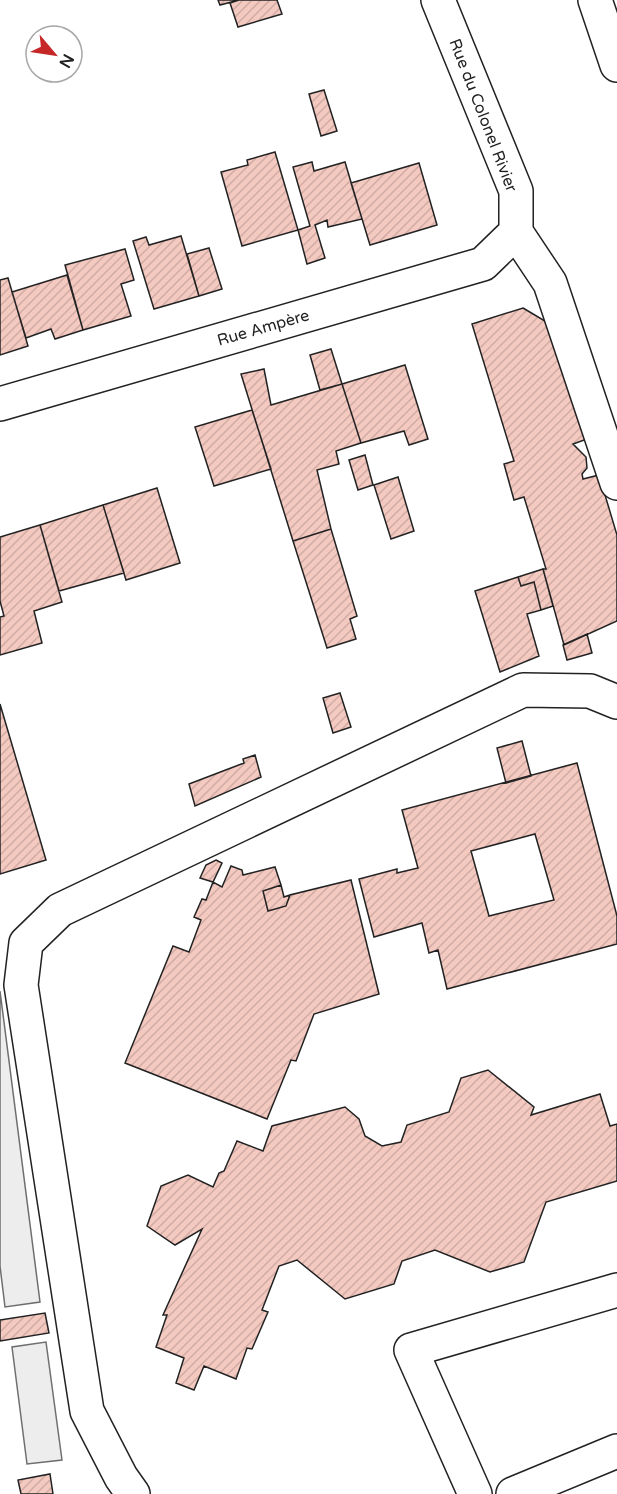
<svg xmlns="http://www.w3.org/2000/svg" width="617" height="1494" viewBox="0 0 617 1494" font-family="'Varela Round',sans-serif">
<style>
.parking{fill:#ededed;stroke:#6f6f6f;stroke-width:1.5}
.building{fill:url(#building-hatch);stroke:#222;stroke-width:1.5;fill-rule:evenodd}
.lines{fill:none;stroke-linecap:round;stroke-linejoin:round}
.minor-casing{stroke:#222;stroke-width:36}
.major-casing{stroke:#222;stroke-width:36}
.minor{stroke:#fff;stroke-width:33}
.major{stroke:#fff;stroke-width:33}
.labels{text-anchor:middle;stroke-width:4.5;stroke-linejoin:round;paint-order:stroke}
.street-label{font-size:16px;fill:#222;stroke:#fff}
</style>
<defs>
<pattern id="building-hatch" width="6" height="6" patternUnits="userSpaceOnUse" patternTransform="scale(1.5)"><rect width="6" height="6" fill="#f3c9c0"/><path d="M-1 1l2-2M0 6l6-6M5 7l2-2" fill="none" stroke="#d0aca5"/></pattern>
</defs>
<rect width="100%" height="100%" fill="#fff"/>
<path class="parking" d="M 0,991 L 40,1302 L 5,1307 L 0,1266 Z
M 46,1342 L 62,1460 L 27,1464 L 12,1347 Z"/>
<path class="building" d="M 218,0 L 239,0 L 220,5 Z
M 239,0 L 277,0 L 282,14 L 238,27 L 230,3 Z
M 324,90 L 337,131 L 321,136 L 309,94 Z
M 275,152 L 298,230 L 242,246 L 221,172 L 248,165 L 247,160 Z
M 312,162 L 314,171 L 345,162 L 362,219 L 328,227 L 327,220 L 315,225 L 325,258 L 307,264 L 298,230 L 310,226 L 293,167 Z
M 419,163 L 437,225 L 370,245 L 351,183 Z
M 181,236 L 199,296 L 154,309 L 133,241 L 146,237 L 149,245 Z
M 209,248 L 222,289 L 199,296 L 187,254 Z
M 125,249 L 134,280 L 121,284 L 131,316 L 83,330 L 65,265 Z
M 67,275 L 83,330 L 55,339 L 51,329 L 26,338 L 12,292 Z
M 8,278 L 28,346 L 0,355 L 0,280 Z
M 523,308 L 545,321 L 552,337 L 587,439 L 573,444 L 586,457 L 587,468 L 582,474 L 583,479 L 599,475 L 617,535 L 617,621 L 564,645 L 543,569 L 546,569 L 524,497 L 514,500 L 504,464 L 514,461 L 472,324 Z
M 331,349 L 342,384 L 320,390 L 310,355 Z
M 405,365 L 428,439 L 409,445 L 404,431 L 361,443 L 342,384 Z
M 264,369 L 271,405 L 342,384 L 361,443 L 336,451 L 339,464 L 317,470 L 331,529 L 293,541 L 241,374 Z
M 252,410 L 271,469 L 214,486 L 195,427 Z
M 365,455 L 373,485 L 358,490 L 349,460 Z
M 398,477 L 414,531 L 391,539 L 374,485 Z
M 157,488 L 180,563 L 126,580 L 103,505 Z
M 103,505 L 124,573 L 59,591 L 40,525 Z
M 40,525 L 62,602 L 34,611 L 42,643 L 0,655 L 0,617 L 4,616 L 0,601 L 0,537 Z
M 331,529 L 357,616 L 350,619 L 356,639 L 327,648 L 293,541 Z
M 543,569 L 553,606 L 541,610 L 534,582 L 521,586 L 518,577 Z
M 518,577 L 521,586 L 534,582 L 541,610 L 527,614 L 539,656 L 500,672 L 475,591 Z
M 587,634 L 592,653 L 567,660 L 563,645 Z
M 340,693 L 351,727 L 333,733 L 323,698 Z
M 0,704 L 46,860 L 0,874 Z
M 522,741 L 531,776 L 506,783 L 497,748 Z
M 255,755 L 261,777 L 195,806 L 189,784 L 244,763 L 243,759 Z
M 577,763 L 617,916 L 617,944 L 447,989 L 438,950 L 429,953 L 422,923 L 374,937 L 359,879 L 397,869 L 397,873 L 418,868 L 402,810 ZM 535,834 L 554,900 L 489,916 L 471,851 Z
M 216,860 L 222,863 L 213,882 L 200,878 L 206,865 Z
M 231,866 L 242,870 L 243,875 L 275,867 L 281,885 L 263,891 L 268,911 L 286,906 L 290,895 L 351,880 L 379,994 L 314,1014 L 296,1061 L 291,1060 L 267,1119 L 125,1063 L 173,946 L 189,952 L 201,920 L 194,917 L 202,899 L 206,900 L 213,882 L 222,887 Z
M 281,885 L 284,897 L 290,895 L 286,906 L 268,911 L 263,891 Z
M 488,1070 L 534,1107 L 531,1115 L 600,1094 L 610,1126 L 617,1124 L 617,1181 L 546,1202 L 524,1262 L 490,1272 L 435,1250 L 402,1261 L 394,1284 L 345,1299 L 297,1260 L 279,1266 L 262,1310 L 268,1312 L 252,1349 L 247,1348 L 236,1379 L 204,1366 L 194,1390 L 176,1383 L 184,1358 L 156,1347 L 167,1315 L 163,1315 L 202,1229 L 175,1245 L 147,1226 L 161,1186 L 188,1175 L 213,1187 L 219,1173 L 224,1171 L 237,1141 L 263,1151 L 272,1126 L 345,1107 L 359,1119 L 365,1136 L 382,1146 L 401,1142 L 407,1125 L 449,1112 L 461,1078 Z
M 45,1313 L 49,1333 L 0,1341 L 0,1320 Z
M 50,1474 L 53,1494 L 21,1494 L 18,1480 Z"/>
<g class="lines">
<defs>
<path id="minor" d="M 438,0 L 516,191 L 516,232
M 516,232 L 550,283 L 617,483
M 0,404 L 483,264 L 516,232
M 133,1494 L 121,1477 L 87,1411 L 21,985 L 26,943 L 60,910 L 523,690 L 590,691 L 617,702
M 475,1494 L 411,1350 L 617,1290
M 513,1494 L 617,1451"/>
<path id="major" d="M 595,0 L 617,65"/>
</defs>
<use href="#minor" class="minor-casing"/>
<use href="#major" class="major-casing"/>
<use href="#minor" class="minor"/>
<use href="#major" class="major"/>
</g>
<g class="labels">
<g class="street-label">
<text transform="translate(484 115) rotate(69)" y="6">Rue du Colonel Rivier</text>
<text transform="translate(263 327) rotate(-16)" y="6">Rue Ampère</text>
</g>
</g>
<g transform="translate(54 54) rotate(119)"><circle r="28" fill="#ffffff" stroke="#a7a7a7" stroke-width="1.5"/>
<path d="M0-4.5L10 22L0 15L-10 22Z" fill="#c62828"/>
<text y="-9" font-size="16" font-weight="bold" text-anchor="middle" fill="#222222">N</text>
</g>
</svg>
